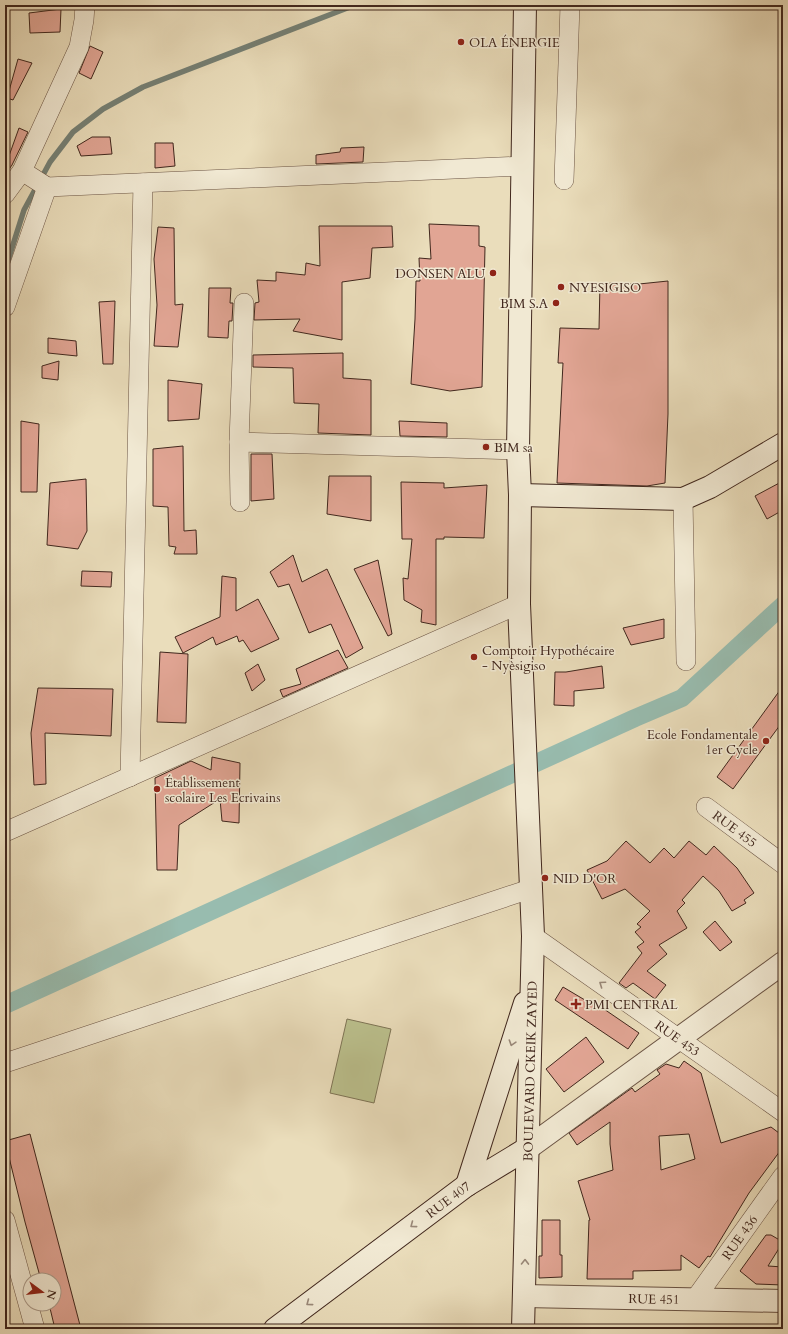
<svg xmlns="http://www.w3.org/2000/svg" width="788" height="1334" viewBox="0 0 788 1334" font-family="Cardo,serif">
<style>
.green{fill:#bbc08d;stroke:#7e7455}
.lines{fill:none;stroke-linecap:round;stroke-linejoin:round}
.stream{stroke:#758075;stroke-width:5.5}
.canal{stroke:#98bcaf;stroke-width:18}
.building{fill:#e1a594;stroke:#41271d;fill-rule:evenodd}
.minor-casing{stroke:#6b5444;stroke-width:20}
.tertiary-casing{stroke:#6b5444;stroke-width:24}
.secondary-casing{stroke:#41271d;stroke-width:24}
.minor{stroke:#f1e9d3;stroke-width:19}
.tertiary{stroke:#f1e9d3;stroke-width:22}
.secondary{stroke:#f1e9d3;stroke-width:22}
.oneway{stroke:#998878}
.poi-dot{fill:#8f2418;stroke:#f1e9d3;stroke-width:1.5}
.labels{text-anchor:middle;stroke-width:3;stroke-linejoin:round;paint-order:stroke}
.poi-label{font-size:13px;fill:#41271d;stroke:#f1e9d3;text-anchor:start}
.street-label{font-size:13px;fill:#41271d;stroke:#f1e9d3}
</style>
<rect width="100%" height="100%" fill="#eaddbb"/>
<filter id="stains"><feTurbulence type="fractalNoise" baseFrequency=".005" numOctaves="4"/><feColorMatrix values="0 0 0 0 .2 0 0 0 0 .09 0 0 0 0 .02 0 0 0 .5 -.17"/></filter>
<radialGradient id="worn" r=".72"><stop offset=".6" stop-color="#630" stop-opacity="0"/><stop offset="1" stop-color="#630" stop-opacity=".3"/></radialGradient>
<path class="green" d="M 347,1019 L 391,1029 L 374,1103 L 330,1093 Z"/>
<g class="lines">
<path class="stream" d="M 5,270 L 24,210 L 50,162 L 73,132 L 103,109 L 143,87 L 355,5"/>
<path class="canal" d="M 5,1005 L 635,718 L 682,698 L 783,605"/>
</g>
<path class="building" d="M 61,9 L 60,32 L 30,33 L 29,13 Z
M 90,46 L 103,52 L 91,79 L 79,73 Z
M 18,59 L 32,63 L 13,100 L 7,98 Z
M 19,128 L 28,132 L 12,165 L 5,175 L 5,167 Z
M 92,137 L 110,137 L 112,154 L 81,156 L 77,146 Z
M 155,143 L 173,143 L 175,166 L 155,168 Z
M 364,147 L 363,162 L 316,164 L 316,155 L 340,152 L 341,148 Z
M 429,224 L 479,226 L 479,246 L 485,247 L 482,387 L 450,391 L 411,384 L 415,319 L 416,281 L 420,281 L 419,258 L 431,259 Z
M 319,226 L 392,226 L 393,247 L 372,248 L 370,278 L 342,282 L 342,340 L 293,331 L 300,319 L 254,320 L 255,303 L 259,302 L 257,280 L 276,281 L 276,272 L 305,275 L 306,263 L 320,266 Z
M 158,227 L 174,228 L 175,305 L 183,304 L 178,347 L 154,346 L 157,305 L 154,259 Z
M 668,281 L 668,414 L 665,483 L 647,486 L 557,483 L 563,363 L 558,363 L 560,328 L 599,329 L 600,283 L 639,284 Z
M 209,288 L 231,288 L 230,303 L 233,303 L 232,321 L 229,321 L 228,338 L 208,337 Z
M 115,301 L 113,364 L 103,364 L 99,302 Z
M 48,338 L 76,341 L 77,356 L 48,353 Z
M 343,353 L 343,378 L 371,380 L 371,435 L 318,433 L 319,404 L 294,403 L 293,368 L 253,367 L 253,355 Z
M 59,361 L 58,380 L 42,378 L 42,366 Z
M 168,380 L 202,384 L 199,419 L 168,421 Z
M 21,421 L 39,424 L 37,492 L 21,492 Z
M 399,421 L 447,423 L 447,437 L 400,436 Z
M 183,446 L 184,531 L 196,530 L 197,554 L 174,554 L 176,547 L 169,546 L 168,507 L 153,506 L 153,449 Z
M 251,454 L 272,454 L 274,499 L 251,501 Z
M 329,476 L 371,476 L 371,521 L 327,514 Z
M 86,479 L 87,531 L 78,549 L 47,545 L 50,483 Z
M 783,481 L 783,510 L 767,519 L 755,496 Z
M 401,482 L 444,483 L 444,488 L 487,485 L 484,538 L 444,537 L 444,539 L 436,539 L 436,625 L 421,622 L 422,610 L 404,600 L 403,578 L 408,579 L 412,539 L 402,539 Z
M 293,555 L 302,582 L 327,569 L 363,648 L 346,658 L 331,624 L 309,633 L 289,584 L 278,587 L 270,572 Z
M 378,560 L 392,634 L 388,636 L 354,569 Z
M 82,571 L 112,572 L 111,587 L 81,586 Z
M 222,576 L 236,578 L 236,611 L 258,599 L 279,639 L 251,652 L 243,640 L 239,642 L 237,636 L 216,645 L 213,637 L 183,653 L 175,637 L 220,617 Z
M 664,619 L 664,638 L 631,645 L 623,628 Z
M 338,650 L 348,668 L 283,697 L 280,690 L 301,684 L 296,669 Z
M 160,652 L 188,654 L 186,723 L 157,722 Z
M 258,664 L 265,680 L 252,691 L 245,673 Z
M 602,666 L 604,688 L 574,691 L 574,706 L 554,705 L 555,672 L 566,672 Z
M 783,686 L 783,721 L 733,789 L 717,777 Z
M 38,688 L 113,689 L 111,736 L 45,733 L 46,784 L 34,785 L 31,733 Z
M 212,757 L 240,763 L 239,823 L 222,821 L 220,799 L 179,825 L 177,870 L 157,870 L 155,778 L 191,761 L 211,770 Z
M 626,841 L 650,863 L 664,848 L 674,858 L 689,841 L 706,855 L 714,846 L 737,868 L 754,893 L 744,900 L 746,903 L 732,911 L 719,891 L 703,876 L 682,900 L 685,903 L 677,911 L 687,928 L 659,945 L 667,954 L 647,971 L 666,985 L 655,999 L 633,983 L 626,988 L 619,983 L 642,953 L 637,947 L 644,942 L 635,932 L 641,927 L 637,924 L 650,911 L 625,889 L 602,899 L 587,870 L 607,861 Z
M 715,921 L 732,942 L 720,951 L 703,932 Z
M 563,987 L 600,1009 L 601,1007 L 639,1033 L 628,1049 L 555,1000 Z
M 586,1037 L 604,1062 L 564,1092 L 546,1069 Z
M 684,1061 L 701,1073 L 721,1143 L 771,1127 L 783,1136 L 783,1147 L 749,1193 L 710,1257 L 708,1256 L 699,1268 L 681,1255 L 681,1270 L 633,1271 L 633,1279 L 587,1279 L 589,1220 L 590,1220 L 578,1181 L 613,1170 L 610,1144 L 610,1122 L 577,1145 L 569,1133 L 632,1088 L 635,1092 L 660,1074 L 657,1070 L 666,1064 L 679,1068 ZM 689,1134 L 695,1159 L 661,1170 L 659,1136 Z
M 30,1134 L 50,1211 L 81,1329 L 55,1329 L 49,1304 L 54,1304 L 54,1280 L 41,1280 L 25,1222 L 5,1141 Z
M 542,1220 L 560,1220 L 560,1255 L 562,1255 L 562,1277 L 539,1278 L 539,1256 L 542,1256 Z
M 766,1235 L 771,1235 L 783,1242 L 768,1266 L 783,1267 L 783,1285 L 756,1284 L 740,1271 Z"/>
<g class="lines">
<defs>
<g id="minor">
<path d="M 22,171 L 47,187 L 523,166"/>
<path d="M 564,180 L 570,5"/>
<path d="M 5,194 L 22,171 L 79,47 L 84,20 L 85,5"/>
<path d="M 5,307 L 47,187"/>
<path d="M 239,442 L 518,450"/>
<path d="M 683,499 L 686,661"/>
<path d="M 240,502 L 239,442 L 244,303"/>
<path d="M 130,777 L 143,183"/>
<path id="s1" d="M 706,807 L 783,864"/>
<path d="M 5,832 L 519,604"/>
<path id="s2" d="M 533,936 L 783,1112"/>
<path d="M 5,1063 L 530,889"/>
<path d="M 5,1220 L 35,1329"/>
<path id="s3" d="M 695,1299 L 783,1176"/>
</g>
<g id="tertiary">
<path d="M 528,1148 L 783,963"/>
<path id="s4" d="M 524,1296 L 783,1301"/>
</g>
<g id="secondary">
<path d="M 520,495 L 683,499 L 710,487 L 783,444"/>
<path d="M 467,1185 L 525,1003"/>
<path id="s5" d="M 275,1329 L 467,1185 L 528,1148"/>
<path id="s6" d="M 523,1329 L 533,936 L 519,604 L 520,495 L 518,450 L 525,5"/>
</g>
</defs>
<use href="#minor" class="minor-casing"/>
<use href="#tertiary" class="tertiary-casing"/>
<use href="#secondary" class="secondary-casing"/>
<use href="#minor" class="minor"/>
<use href="#tertiary" class="tertiary"/>
<use href="#secondary" class="secondary"/>
</g>
<defs><path id="oneway-chevron" d="M-2-3.5L2.5 0L-2 3.5" fill="none" stroke-width="1.6" stroke-linecap="round" stroke-linejoin="round"/></defs>
<g class="oneway">
<use href="#oneway-chevron" transform="translate(602 984) rotate(-145)"/>
<use href="#oneway-chevron" transform="translate(512 1043) rotate(108)"/>
<use href="#oneway-chevron" transform="translate(413 1225) rotate(143)"/>
<use href="#oneway-chevron" transform="translate(525 1262) rotate(-89)"/>
<use href="#oneway-chevron" transform="translate(309 1303) rotate(143)"/>
</g>
<g class="poi-dot">
<circle cx="461" cy="42" r="4"/>
<circle cx="493" cy="273" r="4"/>
<circle cx="561" cy="287" r="4"/>
<circle cx="556" cy="303" r="4"/>
<circle cx="486" cy="447" r="4"/>
<circle cx="474" cy="657" r="4"/>
<circle cx="766" cy="741" r="4"/>
<circle cx="157" cy="789" r="4"/>
<circle cx="545" cy="878" r="4"/>
<path d="M574 998h4v4h4v4h-4v4h-4v-4h-4v-4h4z"/>
</g>
<g class="labels">
<g class="poi-label">
<text x="469" y="47">OLA ÉNERGIE</text>
<text x="485" y="278" text-anchor="end">DONSEN ALU</text>
<text x="569" y="292">NYESIGISO</text>
<text x="548" y="308" text-anchor="end">BIM S.A</text>
<text x="494" y="452">BIM sa</text>
<text x="482" y="655">Comptoir Hypothécaire<tspan x="482" dy="15">- Nyèsigiso</tspan></text>
<text x="758" y="739" text-anchor="end">Ecole Fondamentale<tspan x="758" dy="15">1er Cycle</tspan></text>
<text x="165" y="787">Établissement<tspan x="165" dy="15">scolaire Les Ecrivains</tspan></text>
<text x="553" y="883">NID D'OR</text>
<text x="585" y="1009">PMI CENTRAL</text>
</g>
<g class="street-label">
<text dy="5" stroke="none"><textPath href="#s1" startOffset="36">RUE 455</textPath></text>
<text dy="5" stroke="none"><textPath href="#s2" startOffset="177">RUE 453</textPath></text>
<text dy="5" stroke="none"><textPath href="#s6" startOffset="258">BOULEVARD CKEIK ZAYED</textPath></text>
<text dy="5" stroke="none"><textPath href="#s5" startOffset="216">RUE 407</textPath></text>
<text dy="5" stroke="none"><textPath href="#s3" startOffset="76">RUE 436</textPath></text>
<text dy="5" stroke="none"><textPath href="#s4" startOffset="130">RUE 451</textPath></text>
</g>
</g>
<rect width="788" height="1334" fill="none" stroke="#eaddbb" stroke-width="20"/>
<rect x="6" y="6" width="776" height="1322" fill="none" stroke="#41271d" stroke-width="2"/>
<rect x="10" y="10" width="768" height="1314" fill="none" stroke="#41271d"/>
<g transform="translate(42 1292) rotate(105)"><circle r="19" fill="#f1e9d3" stroke="#ab9b8a"/>
<path d="M0-3L7 15L0 10L-7 15Z" fill="#8f2418"/>
<text y="-6" font-size="11" font-weight="bold" text-anchor="middle" fill="#41271d">N</text>
</g>
<rect width="100%" height="100%" filter="url(#stains)"/>
<rect width="100%" height="100%" fill="url(#worn)"/>
</svg>
